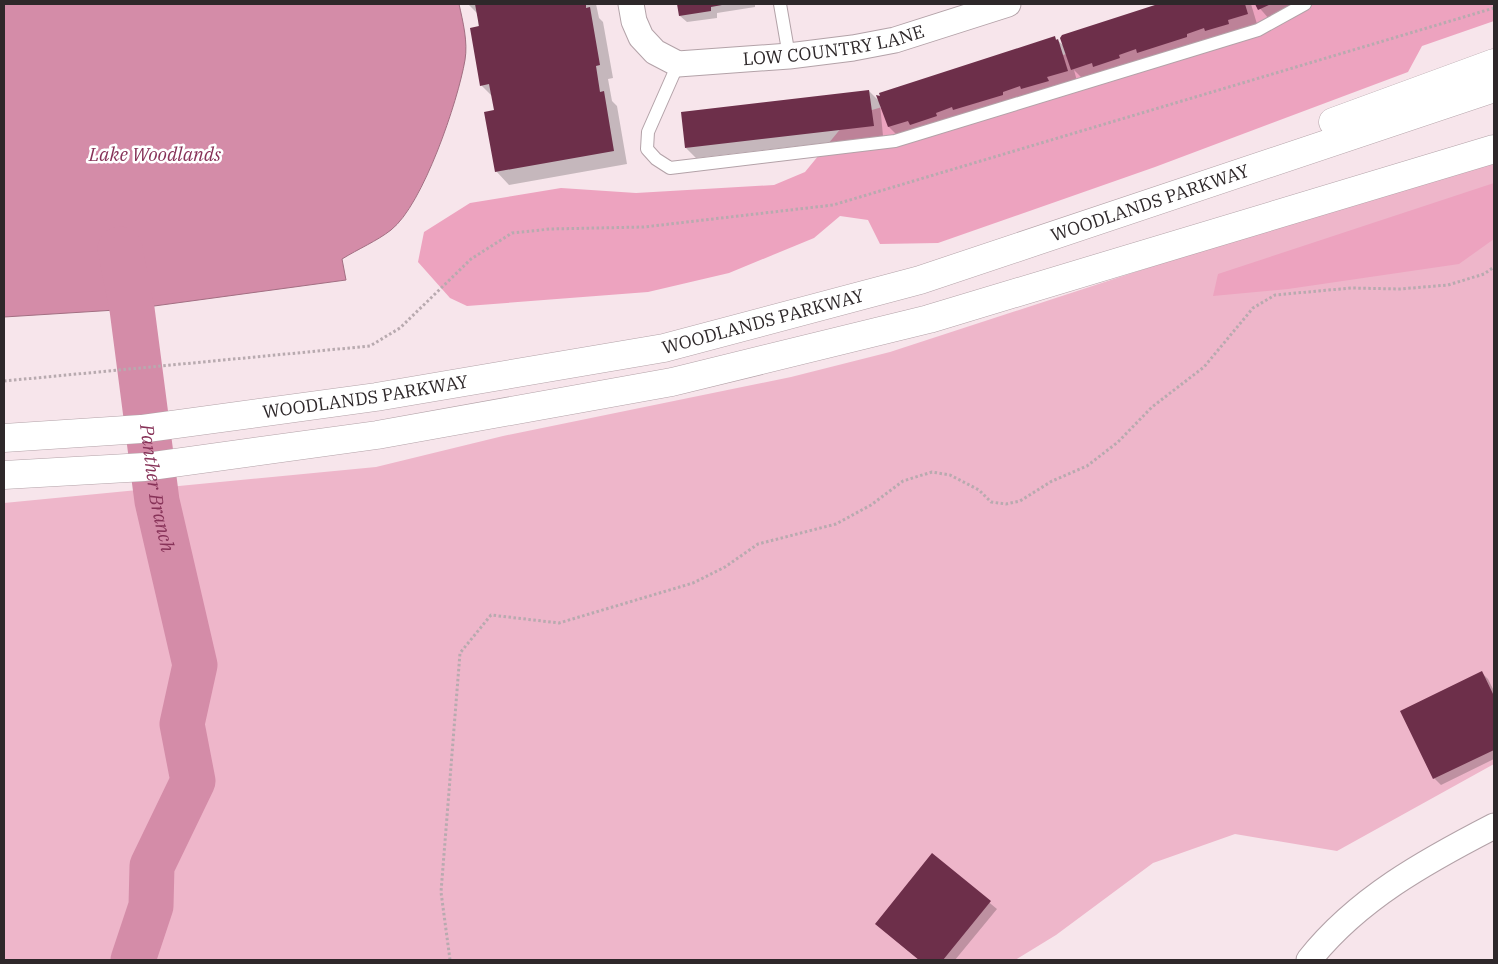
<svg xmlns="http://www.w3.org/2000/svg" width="1498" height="964" viewBox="0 0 1498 964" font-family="'IBM Plex Serif',serif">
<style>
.green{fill:#eeb6ca}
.forest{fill:#eda3bf}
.water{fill:#d48ca8;stroke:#a26e82}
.shadow{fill:#0003}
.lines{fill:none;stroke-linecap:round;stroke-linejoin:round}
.river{stroke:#d48ca8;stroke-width:45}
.building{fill:#6d2f4a}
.lane-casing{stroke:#b3a2a8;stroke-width:14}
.street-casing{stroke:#b3a2a8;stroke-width:27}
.primary-casing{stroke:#b3a2a8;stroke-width:29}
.path{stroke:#b8aaaf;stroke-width:3;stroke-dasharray:2.5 2.5;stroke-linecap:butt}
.lane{stroke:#fff;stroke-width:12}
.street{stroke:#fff;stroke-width:25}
.primary{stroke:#fff;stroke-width:28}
.labels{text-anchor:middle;stroke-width:5;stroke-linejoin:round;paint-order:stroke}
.street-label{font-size:18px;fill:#2e282a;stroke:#fff}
.water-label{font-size:19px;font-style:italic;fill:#873258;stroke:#fff}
</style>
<rect width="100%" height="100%" fill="#f7e5eb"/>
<path class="green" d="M 1494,161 L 1494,764 L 1337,851 L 1235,834 L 1153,863 L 1056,935 L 1015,960 L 4,960 L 4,503 L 376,467 L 503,436 L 791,377 L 890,352 L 1319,212 Z"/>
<path class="forest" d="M 1240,4 L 1494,4 L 1494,21 L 1422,46 L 1408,72 L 1155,167 L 938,243 L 880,244 L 868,220 L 840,216 L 814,238 L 729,273 L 648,292 L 467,306 L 450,298 L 418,262 L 424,232 L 470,203 L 561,188 L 636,193 L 774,185 L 805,172 L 851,116 Z
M 1494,183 L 1494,239 L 1459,264 L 1288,289 L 1213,296 L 1218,274 Z"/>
<path class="water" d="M 4,4 L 459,4 C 463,22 468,42 465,60 C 458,101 423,205 391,230 C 377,241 358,249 342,259 L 346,280 L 132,309 L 4,317 Z"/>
<path class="shadow" d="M 468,4 L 596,4 L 599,18 L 603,22 L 613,78 L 608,79 L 612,101 L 617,106 L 627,164 L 509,185 L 496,171 L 495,111 L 493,97 L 481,85 L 478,14 Z
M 678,4 L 755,4 L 755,7 L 717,13 L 717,18 L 687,22 L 680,16 Z
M 1162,4 L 1251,4 L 1257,24 L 1083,79 L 1074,70 L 1077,81 L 899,137 L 889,127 L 880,104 L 883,136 L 696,158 L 686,148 L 869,91 L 880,102 L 878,96 L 1055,38 L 1065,47 L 1063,36 Z
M 1256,4 L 1308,4 L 1270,20 Z
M 1482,673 L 1488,679 L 1494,691 L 1494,759 L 1441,785 L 1434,778 Z
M 932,855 L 997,909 L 955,960 L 919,960 L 876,924 Z"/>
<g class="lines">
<path class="river" id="s1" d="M 120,249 L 132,309 L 157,501 L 195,665 L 182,724 L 193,781 L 152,866 L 151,906 L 133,960"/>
</g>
<path class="building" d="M 475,4 L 586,4 L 586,8 L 590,7 L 600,65 L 596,66 L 600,92 L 604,91 L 614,151 L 495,172 L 484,112 L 494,110 L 489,84 L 480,86 L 470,28 L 479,26 Z
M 677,4 L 721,4 L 722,5 L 711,7 L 711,11 L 679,16 Z
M 1158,4 L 1245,4 L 1248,14 L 1228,20 L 1229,24 L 1205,31 L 1204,28 L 1187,34 L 1187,37 L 1137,53 L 1136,49 L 1119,55 L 1120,58 L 1093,67 L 1092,63 L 1071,70 L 1060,38 L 1062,35 Z
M 1255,4 L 1271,4 L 1258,10 Z
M 1055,36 L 1056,40 L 1058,39 L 1068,71 L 1047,77 L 1049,81 L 1021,89 L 1020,86 L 1003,92 L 1003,95 L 953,110 L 952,107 L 936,113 L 937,116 L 910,125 L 908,121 L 888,127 L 876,95 L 880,96 L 879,93 Z
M 869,90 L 874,126 L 685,148 L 681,112 Z
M 1482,671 L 1494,696 L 1494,750 L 1433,779 L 1400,711 Z
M 932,853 L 991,901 L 943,960 L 919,960 L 875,924 Z"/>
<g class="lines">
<defs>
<path id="lane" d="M 780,4 L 789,56
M 678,64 L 648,132 L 647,149 L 656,159 L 670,168 L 895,141 L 1258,30 L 1305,4"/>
<g id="street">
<path id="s2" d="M 631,4 L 634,21 L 641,37 L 655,52 L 678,64 L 789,56 L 853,48 L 895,40 L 1008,4"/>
<path d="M 1309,960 C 1357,899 1426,861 1494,826"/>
</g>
<g id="primary">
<path d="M 1333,122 L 1494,63"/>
<path id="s3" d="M 4,438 L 141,429 L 376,397 L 664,348 L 920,280 L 1494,88"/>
<path d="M 4,475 L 145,467 L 377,435 L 672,382 L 929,319 L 1494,149"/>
</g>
</defs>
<use href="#lane" class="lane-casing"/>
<use href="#street" class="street-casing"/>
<use href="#primary" class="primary-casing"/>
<path class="path" d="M 4,381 L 370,346 L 400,328 L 471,259 L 512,233 L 550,229 L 644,227 L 833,205 L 1494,8
M 450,960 L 441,892 L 460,653 L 491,615 L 559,623 L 693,583 L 725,567 L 758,544 L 836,524 L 871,505 L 903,481 L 932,472 L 950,475 L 979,490 L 991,502 L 1006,504 L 1020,501 L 1052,481 L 1087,466 L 1118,442 L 1152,407 L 1204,367 L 1253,308 L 1275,295 L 1351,288 L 1400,289 L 1448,285 L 1484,274 L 1494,267"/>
<use href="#lane" class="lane"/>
<use href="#street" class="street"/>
<use href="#primary" class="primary"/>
</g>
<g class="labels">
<g class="street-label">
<text dy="6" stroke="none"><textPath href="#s2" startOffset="238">LOW COUNTRY LANE</textPath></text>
<text dy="6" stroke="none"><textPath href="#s3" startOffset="1174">WOODLANDS PARKWAY</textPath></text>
<text dy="6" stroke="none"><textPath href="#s3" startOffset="769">WOODLANDS PARKWAY</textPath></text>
<text dy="6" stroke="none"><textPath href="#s3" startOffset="364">WOODLANDS PARKWAY</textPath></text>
</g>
<g class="water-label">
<text x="155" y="161">Lake Woodlands</text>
<text dy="7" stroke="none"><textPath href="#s1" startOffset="242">Panther Branch</textPath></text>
</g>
</g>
<rect width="1498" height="964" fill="none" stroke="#2e282a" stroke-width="10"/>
</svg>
